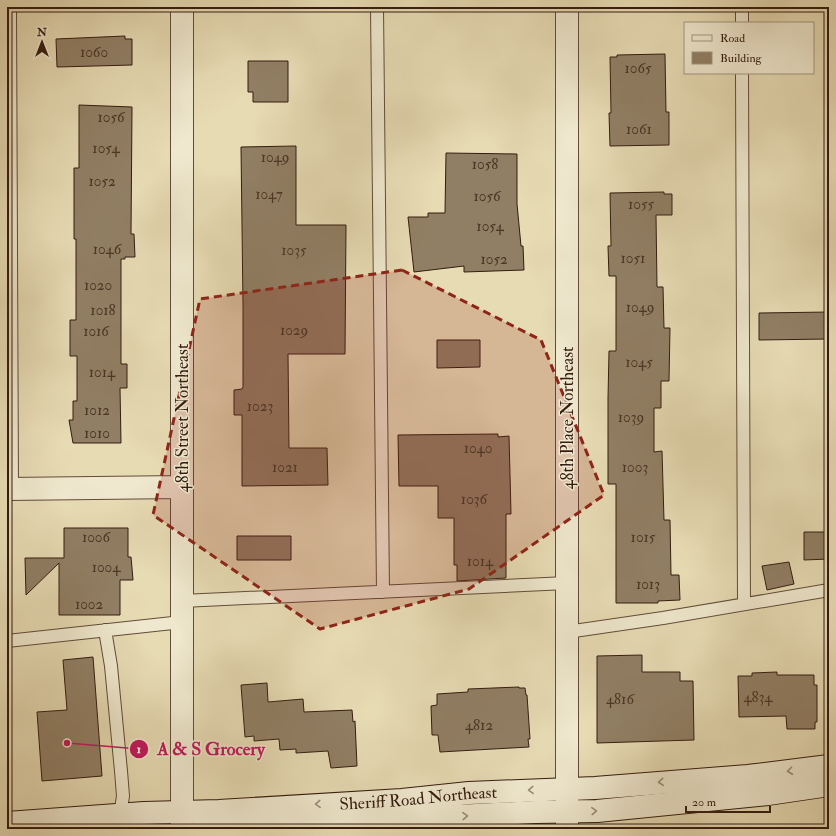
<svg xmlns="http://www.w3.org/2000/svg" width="836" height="836" viewBox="0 0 836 836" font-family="'IM FELL Double Pica',serif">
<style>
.building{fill:#917f65;stroke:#341c10}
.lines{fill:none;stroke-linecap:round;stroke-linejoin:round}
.service-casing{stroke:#614c39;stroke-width:14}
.minor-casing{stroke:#614c39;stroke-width:24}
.secondary-casing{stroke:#341c10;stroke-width:24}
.service{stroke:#efe8ce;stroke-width:12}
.minor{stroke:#efe8ce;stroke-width:22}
.secondary{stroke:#efe8ce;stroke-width:22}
.oneway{stroke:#9b8c78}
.marked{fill:#8f2418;fill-opacity:0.2;stroke:#8f2418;stroke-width:3;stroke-dasharray:8 5;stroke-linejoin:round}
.labels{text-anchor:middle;stroke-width:3;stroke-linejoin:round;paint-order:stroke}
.number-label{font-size:15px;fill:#4b3525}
.street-label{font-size:17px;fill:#341c10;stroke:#efe8ce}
.leader{fill:none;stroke:#c2185b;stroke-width:1.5}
.callout-dot{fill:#c2185b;stroke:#efe8ce;stroke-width:1.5}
.mark-label{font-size:12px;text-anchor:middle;font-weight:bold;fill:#fff}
.callout-label{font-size:18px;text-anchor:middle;font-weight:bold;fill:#c2185b;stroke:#efe8ce;stroke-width:3;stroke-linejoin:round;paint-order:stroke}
</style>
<rect width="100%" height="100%" fill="#e7dbb4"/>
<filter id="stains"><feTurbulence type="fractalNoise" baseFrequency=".005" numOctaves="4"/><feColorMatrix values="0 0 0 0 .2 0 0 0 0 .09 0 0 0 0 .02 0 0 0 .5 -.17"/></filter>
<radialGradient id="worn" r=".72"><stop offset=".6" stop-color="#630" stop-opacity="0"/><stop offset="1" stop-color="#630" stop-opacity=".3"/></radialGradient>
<path class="building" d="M 125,36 L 125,39 L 132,39 L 132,65 L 57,67 L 56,39 Z
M 665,54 L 666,112 L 669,112 L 669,145 L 610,146 L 609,113 L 611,113 L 610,57 L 617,57 L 617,55 Z
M 248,61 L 288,61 L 288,102 L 253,102 L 253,92 L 248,92 Z
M 79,105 L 132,107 L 131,234 L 134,234 L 135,257 L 125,257 L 125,259 L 121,259 L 121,364 L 127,364 L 127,388 L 120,388 L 121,443 L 73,443 L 69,420 L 73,420 L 73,401 L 77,401 L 77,356 L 70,356 L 70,320 L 76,320 L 76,239 L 74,239 L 74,168 L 79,168 Z
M 296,146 L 296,225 L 346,225 L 345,354 L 288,354 L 289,448 L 327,448 L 328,485 L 242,486 L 242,415 L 234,415 L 234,390 L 242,389 L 243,387 L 243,305 L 241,147 Z
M 446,153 L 517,154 L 517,204 L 521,246 L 523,246 L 524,270 L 464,272 L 464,266 L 414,272 L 408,217 L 428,217 L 428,213 L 445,213 Z
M 664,192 L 664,194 L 672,194 L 672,215 L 656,215 L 657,287 L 663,287 L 664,328 L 670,328 L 669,381 L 661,381 L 661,408 L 654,408 L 654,452 L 662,451 L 664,520 L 670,520 L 671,575 L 679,575 L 680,600 L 658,601 L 658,603 L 616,603 L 616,484 L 608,484 L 608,398 L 609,351 L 616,351 L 616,276 L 609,276 L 608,246 L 611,246 L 610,193 Z
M 829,312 L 829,339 L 759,340 L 759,313 Z
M 437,340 L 480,340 L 480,367 L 437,368 Z
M 498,434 L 498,437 L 509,436 L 511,514 L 506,514 L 506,578 L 457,581 L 457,565 L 454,565 L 454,518 L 438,518 L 438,486 L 399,486 L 398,435 Z
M 64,528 L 128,528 L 128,557 L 131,557 L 133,580 L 120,580 L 120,615 L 59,615 L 59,563 L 26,595 L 25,558 L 64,558 Z
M 804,532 L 829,532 L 829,559 L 804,560 Z
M 237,536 L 291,536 L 291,560 L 237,560 Z
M 789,562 L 794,584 L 767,590 L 762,566 Z
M 642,655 L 642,672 L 680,672 L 680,681 L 693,681 L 694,740 L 597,743 L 597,656 Z
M 93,657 L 102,776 L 42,781 L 37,712 L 67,710 L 63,660 Z
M 777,672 L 777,675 L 814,675 L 814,685 L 817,685 L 817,722 L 815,722 L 815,729 L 787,729 L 786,716 L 739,717 L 738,676 L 752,676 L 752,673 Z
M 267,683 L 268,702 L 303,699 L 304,712 L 352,710 L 353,722 L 355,721 L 357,766 L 331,768 L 328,751 L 296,753 L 296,749 L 280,750 L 279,739 L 254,741 L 254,736 L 245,737 L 241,685 Z
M 519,687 L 519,688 L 525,688 L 526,695 L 527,695 L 530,739 L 528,739 L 529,747 L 440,752 L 438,735 L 432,735 L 431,706 L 437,705 L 437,694 L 468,692 L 468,689 Z"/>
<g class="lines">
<defs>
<path id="service" d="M 10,7 L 12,489
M 377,7 L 383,592
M 742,7 L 742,23
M 742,73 L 744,604
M 182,601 L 567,583
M 105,630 L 111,666 L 121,771 L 123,796 L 120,815
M 567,632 L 663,618 L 829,590
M 7,641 L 182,622"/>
<path id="minor" d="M 567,7 L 567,829
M 7,489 L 182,487
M 182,829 L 182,7"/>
<g id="secondary">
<path id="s1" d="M 7,823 L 144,813 L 219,811 L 402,800 L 469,793 L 595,788 L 748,776 L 829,766"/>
<path d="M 202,829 L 536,812 L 597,811 L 768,794 L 829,785"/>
</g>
</defs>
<use href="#service" class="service-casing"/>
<use href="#minor" class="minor-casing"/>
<use href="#secondary" class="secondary-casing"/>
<use href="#service" class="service"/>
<use href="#minor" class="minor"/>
<use href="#secondary" class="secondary"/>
</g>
<defs><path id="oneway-chevron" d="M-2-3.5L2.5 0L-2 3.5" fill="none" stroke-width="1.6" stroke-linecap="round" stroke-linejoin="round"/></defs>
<g class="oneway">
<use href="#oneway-chevron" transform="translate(790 771) rotate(173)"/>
<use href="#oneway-chevron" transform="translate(661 782) rotate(175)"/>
<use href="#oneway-chevron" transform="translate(531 790) rotate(178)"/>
<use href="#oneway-chevron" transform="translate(318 804) rotate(177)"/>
<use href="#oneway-chevron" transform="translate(594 811) rotate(-3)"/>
<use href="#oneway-chevron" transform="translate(465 816) rotate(-3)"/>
</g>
<path class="marked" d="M 402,270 L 541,340 L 604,495 L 469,589 L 320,629 L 153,515 L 200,299 Z"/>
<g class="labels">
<g class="number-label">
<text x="94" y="57">1060</text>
<text x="638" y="73">1065</text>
<text x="111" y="122">1056</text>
<text x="639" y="134">1061</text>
<text x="106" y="153">1054</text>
<text x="275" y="162">1049</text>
<text x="485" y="169">1058</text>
<text x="102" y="186">1052</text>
<text x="269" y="199">1047</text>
<text x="487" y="201">1056</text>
<text x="641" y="209">1055</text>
<text x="490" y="231">1054</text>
<text x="107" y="254">1046</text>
<text x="294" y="255">1035</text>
<text x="633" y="263">1051</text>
<text x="494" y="264">1052</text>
<text x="98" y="290">1020</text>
<text x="640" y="312">1049</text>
<text x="103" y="315">1018</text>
<text x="294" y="335">1029</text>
<text x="96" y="336">1016</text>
<text x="639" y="367">1045</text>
<text x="102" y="377">1014</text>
<text x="260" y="411">1023</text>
<text x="97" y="415">1012</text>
<text x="631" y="422">1039</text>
<text x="97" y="438">1010</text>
<text x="478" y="453">1040</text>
<text x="285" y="472">1021</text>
<text x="635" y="472">1003</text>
<text x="474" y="504">1036</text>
<text x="96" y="542">1006</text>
<text x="643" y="542">1015</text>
<text x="480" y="566">1014</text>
<text x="106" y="572">1004</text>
<text x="648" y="589">1013</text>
<text x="89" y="609">1002</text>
<text x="758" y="702">4834</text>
<text x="620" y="704">4816</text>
<text x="479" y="730">4812</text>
</g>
<g class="street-label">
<text transform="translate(182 418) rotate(-90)" y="6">48th Street Northeast</text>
<text transform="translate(567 418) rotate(-90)" y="6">48th Place Northeast</text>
<text dy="6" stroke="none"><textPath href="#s1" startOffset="412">Sheriff Road Northeast</textPath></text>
</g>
</g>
<path class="leader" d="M67 743L139 749"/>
<g class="callout-dot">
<circle cx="67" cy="743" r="4"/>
<circle cx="139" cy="749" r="10"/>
</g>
<g class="mark-label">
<text x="139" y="753">1</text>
</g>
<g class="callout-label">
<text x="211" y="755">A &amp; S Grocery</text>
</g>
<rect width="836" height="836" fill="none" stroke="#e7dbb4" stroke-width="24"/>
<rect x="8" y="8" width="820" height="820" fill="none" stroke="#341c10" stroke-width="2"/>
<rect x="12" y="12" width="812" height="812" fill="none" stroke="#341c10"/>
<rect x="684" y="22" width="130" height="52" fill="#efe8ce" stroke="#a49682"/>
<rect x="692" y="35" width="20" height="6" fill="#efe8ce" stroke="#a49682"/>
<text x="720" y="42" font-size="12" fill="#341c10">Road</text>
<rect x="692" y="52" width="20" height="12" fill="#917f65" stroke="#a49682"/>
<text x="720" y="62" font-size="12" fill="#341c10">Building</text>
<g transform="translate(42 42)" stroke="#efe8ce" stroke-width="3" paint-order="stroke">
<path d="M0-3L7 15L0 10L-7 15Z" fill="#341c10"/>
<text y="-6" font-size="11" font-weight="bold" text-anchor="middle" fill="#341c10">N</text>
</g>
<path d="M686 806v6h84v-6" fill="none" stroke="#341c10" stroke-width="2"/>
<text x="692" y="806" font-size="12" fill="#341c10" stroke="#efe8ce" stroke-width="3" paint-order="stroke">20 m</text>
<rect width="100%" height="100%" filter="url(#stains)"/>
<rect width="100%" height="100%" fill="url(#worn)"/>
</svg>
